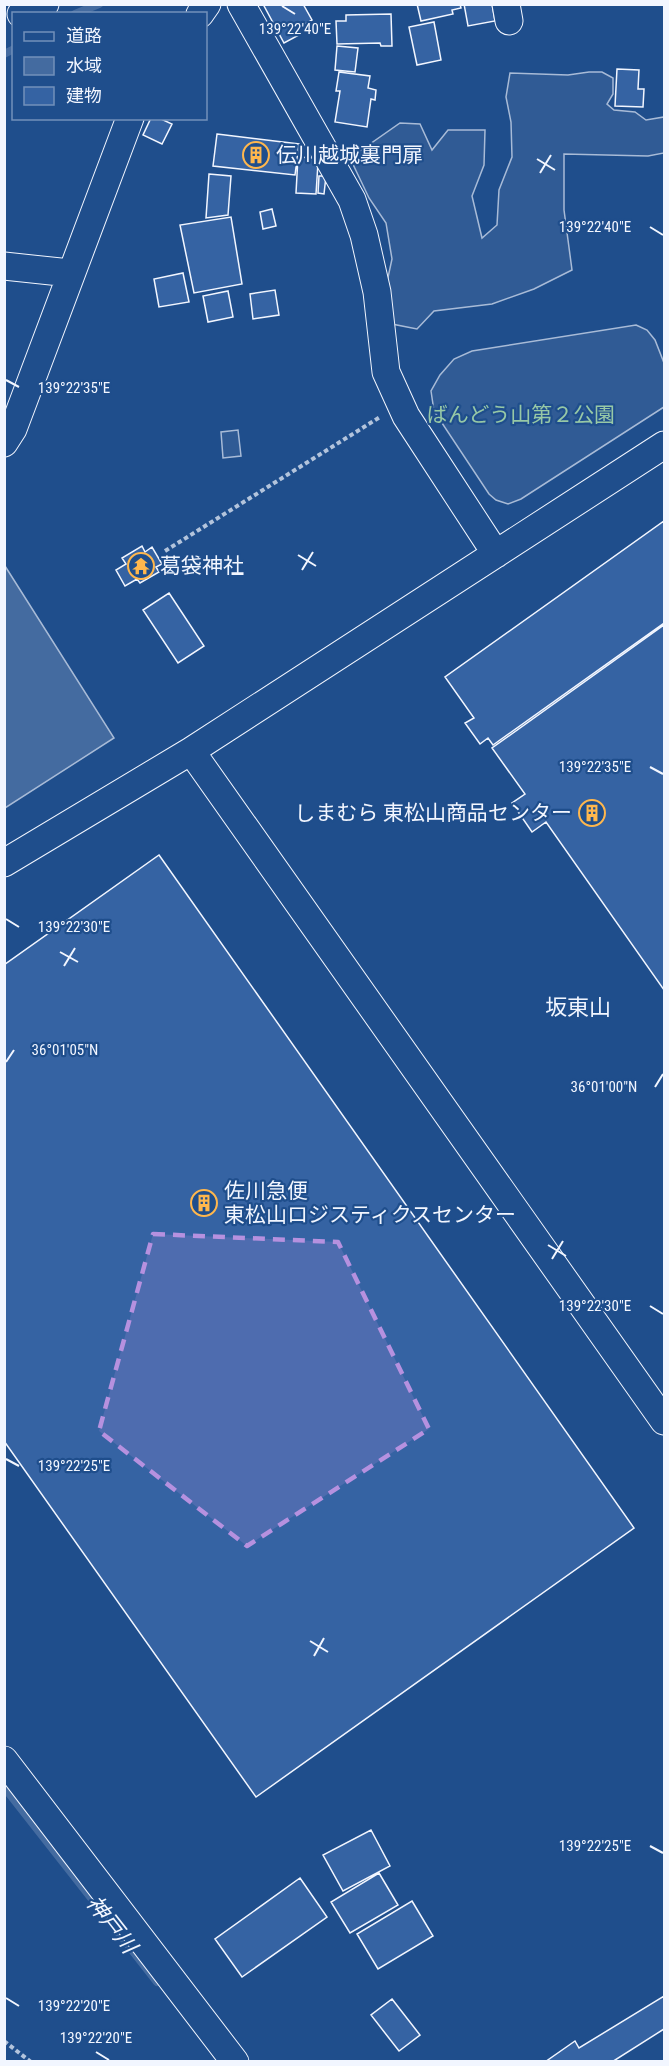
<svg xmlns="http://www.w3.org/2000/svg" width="669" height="2066" viewBox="0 0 669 2066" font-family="'Roboto Condensed','Noto Sans JP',sans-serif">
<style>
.built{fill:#305b95;stroke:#a8bbd7;stroke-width:1.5}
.water{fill:#446ba0;stroke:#a8bbd7;stroke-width:1.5}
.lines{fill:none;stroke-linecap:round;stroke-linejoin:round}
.stream{stroke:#446ba0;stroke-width:8}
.building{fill:#3563a3;stroke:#f2f6ff;stroke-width:1.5}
.minor-casing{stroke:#f2f6ff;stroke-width:29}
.path{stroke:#b3c4dc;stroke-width:4;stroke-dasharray:4.5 3;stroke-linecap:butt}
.minor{stroke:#1f4e8c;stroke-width:27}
.marked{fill:#b691df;fill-opacity:0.2;stroke:#b691df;stroke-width:4.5;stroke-dasharray:12 8;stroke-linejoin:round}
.ticks{fill:none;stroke:#f2f6ff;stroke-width:2}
.labels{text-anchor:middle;stroke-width:4.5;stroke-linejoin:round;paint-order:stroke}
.poi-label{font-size:21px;fill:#f2f6ff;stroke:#1f4e8c;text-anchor:start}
.park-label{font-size:21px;fill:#97c8a6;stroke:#1f4e8c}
.neighbourhood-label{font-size:22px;fill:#f2f6ff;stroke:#1f4e8c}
.water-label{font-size:22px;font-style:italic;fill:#f2f6ff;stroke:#1f4e8c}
.ticks-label{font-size:15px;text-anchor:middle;fill:#f2f6ff;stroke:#1f4e8c;stroke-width:4.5;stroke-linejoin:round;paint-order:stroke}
</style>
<rect width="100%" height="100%" fill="#1f4e8c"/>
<path class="built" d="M 589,72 L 602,72 L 613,78 L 613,94 L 607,104 L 614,110 L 635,112 L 646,120 L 664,117 L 664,153 L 648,156 L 564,154 L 564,210 L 572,270 L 534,289 L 492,304 L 434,311 L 417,329 L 392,324 L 387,282 L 392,259 L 386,223 L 369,198 L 350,158 L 400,123 L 420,124 L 432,150 L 448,130 L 485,130 L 484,165 L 472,196 L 482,238 L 497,225 L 499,190 L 512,157 L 511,122 L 506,97 L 510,73 L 568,75 Z
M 636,325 L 647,330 L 655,340 L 664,363 L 664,407 L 521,499 L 508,504 L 496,500 L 489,494 L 434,411 L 431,391 L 440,375 L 454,359 L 472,351 Z
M 238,430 L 241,456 L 223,458 L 221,432 Z"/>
<path class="water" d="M 5,566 L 114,738 L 5,808 L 4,808 Z"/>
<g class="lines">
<path class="stream" d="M 75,14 L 99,4
M 4,54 L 14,49
M 4,1787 L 157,1982"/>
</g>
<path class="building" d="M 263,4 L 303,4 L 312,20 L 296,29 L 299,35 L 284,43 Z
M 417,4 L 460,4 L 461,8 L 452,10 L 453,14 L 421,21 Z
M 464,4 L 492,4 L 495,21 L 468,26 Z
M 391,14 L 392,46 L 381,46 L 380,43 L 337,44 L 336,21 L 346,21 L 346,15 Z
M 434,22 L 441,60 L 417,65 L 409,27 Z
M 337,46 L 358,48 L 355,72 L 335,70 Z
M 617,69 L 639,70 L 638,89 L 644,89 L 643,107 L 615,106 Z
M 339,72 L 370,76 L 368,88 L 376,90 L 375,100 L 371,99 L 367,127 L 335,122 L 340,91 L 336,91 Z
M 151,118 L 159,118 L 172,124 L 162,144 L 143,135 Z
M 217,134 L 299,144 L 295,175 L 213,166 Z
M 298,157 L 315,158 L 315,162 L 318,163 L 316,194 L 296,193 Z
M 209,174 L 231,176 L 228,215 L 206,218 Z
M 319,176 L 326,176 L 324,194 L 318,193 Z
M 272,209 L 276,226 L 263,229 L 260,212 Z
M 231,217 L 242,284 L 194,293 L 180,225 Z
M 183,273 L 189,302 L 159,307 L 154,279 Z
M 275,290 L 279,315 L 253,319 L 250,294 Z
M 228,291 L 233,317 L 208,322 L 203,296 Z
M 664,521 L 664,623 L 493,745 L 488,738 L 480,744 L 465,723 L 474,718 L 445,677 Z
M 142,546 L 145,552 L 152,547 L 162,564 L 156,567 L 159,572 L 140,583 L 137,579 L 125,586 L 116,570 L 126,564 L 122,558 Z
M 169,593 L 204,646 L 178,663 L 143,610 Z
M 664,625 L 664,990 L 546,822 L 532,832 L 512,803 L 525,794 L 492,748 Z
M 159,855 L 634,1528 L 256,1797 L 4,1441 L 4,965 Z
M 371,1830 L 390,1866 L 343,1891 L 323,1855 Z
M 379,1873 L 398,1905 L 350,1933 L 331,1902 Z
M 300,1878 L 327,1917 L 242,1977 L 215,1939 Z
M 412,1901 L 433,1936 L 378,1969 L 357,1934 Z
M 664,1996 L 664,2029 L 612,2062 L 545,2062 L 575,2041 L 579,2048 Z
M 392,1999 L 420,2035 L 399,2051 L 371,2015 Z"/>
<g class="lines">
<defs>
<path id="minor" d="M 241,4 L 352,200 L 364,235 L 377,292 L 386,372 L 406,416 L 496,554
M 506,4 L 509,21
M 21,14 L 45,4
M 200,14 L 207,4
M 4,266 L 70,273
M 4,443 L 13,429 L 130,118
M 191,751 L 664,1421
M 4,863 L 191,751 L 664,445
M 4,1760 L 235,2062"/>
</defs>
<use href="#minor" class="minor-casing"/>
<path class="path" d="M 165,551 L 380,417
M 4,2041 L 31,2062"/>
<use href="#minor" class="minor"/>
</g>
<path class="marked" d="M 153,1234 L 338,1242 L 429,1429 L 247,1546 L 99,1431 Z"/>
<path class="ticks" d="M 282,6 L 295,14M 537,159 L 555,170M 540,173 L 551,155M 650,227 L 663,235M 6,380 L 19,387M 298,555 L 316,566M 302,570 L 313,552M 650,767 L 663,774M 6,919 L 19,927M 60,952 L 78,962M 64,966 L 75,948M 6,1062 L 14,1050M 655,1087 L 663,1074M 548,1245 L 566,1256M 552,1259 L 563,1241M 650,1306 L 663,1314M 6,1459 L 19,1466M 310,1641 L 328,1652M 314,1656 L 324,1638M 650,1846 L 663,1853M 6,1998 L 19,2006M 96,2052 L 109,2060"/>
<defs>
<symbol id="building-ring" viewBox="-11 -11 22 22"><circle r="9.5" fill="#1f4e8c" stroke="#ffb74d" stroke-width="1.5"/><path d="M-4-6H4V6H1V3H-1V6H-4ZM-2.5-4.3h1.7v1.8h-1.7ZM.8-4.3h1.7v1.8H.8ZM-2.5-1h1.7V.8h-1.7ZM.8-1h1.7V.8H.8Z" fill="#ffb74d"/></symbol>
<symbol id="temple-ring" viewBox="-11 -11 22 22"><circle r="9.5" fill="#1f4e8c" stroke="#ffb74d" stroke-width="1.5"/><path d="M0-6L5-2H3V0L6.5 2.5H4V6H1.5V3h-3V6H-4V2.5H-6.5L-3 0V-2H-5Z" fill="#ffb74d"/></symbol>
</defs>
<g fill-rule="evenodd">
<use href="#building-ring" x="241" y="140" width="30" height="30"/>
<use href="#temple-ring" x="126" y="551" width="30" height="30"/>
<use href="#building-ring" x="577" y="798" width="30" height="30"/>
<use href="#building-ring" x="189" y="1188" width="30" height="30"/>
</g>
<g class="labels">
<g class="poi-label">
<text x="276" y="162">伝川越城裏門扉</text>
<text x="160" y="573">葛袋神社</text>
<text x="572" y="820" text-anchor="end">しまむら 東松山商品センター</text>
<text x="224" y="1198">佐川急便<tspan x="224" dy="24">東松山ロジスティクスセンター</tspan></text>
</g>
<g class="park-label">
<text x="521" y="422">ばんどう山第２公園</text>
</g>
<g class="neighbourhood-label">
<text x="578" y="1015">坂東山</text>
</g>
<g class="water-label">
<text transform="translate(112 1924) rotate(52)" y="8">神戸川</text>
</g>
</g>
<g class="ticks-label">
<text x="295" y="34">139°22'40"E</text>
<text x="595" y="232">139°22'40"E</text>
<text x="74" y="393">139°22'35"E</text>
<text x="595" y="772">139°22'35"E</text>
<text x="74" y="932">139°22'30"E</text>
<text x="65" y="1055">36°01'05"N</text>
<text x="604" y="1092">36°01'00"N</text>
<text x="595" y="1311">139°22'30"E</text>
<text x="74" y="1471">139°22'25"E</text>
<text x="595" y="1851">139°22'25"E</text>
<text x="74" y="2011">139°22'20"E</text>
<text x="96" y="2043">139°22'20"E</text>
</g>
<rect width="669" height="2066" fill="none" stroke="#f2f6ff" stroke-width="12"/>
<rect x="12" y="12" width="195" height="108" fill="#1f4e8c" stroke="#7391ba" stroke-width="1.5"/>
<rect x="24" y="32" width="30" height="9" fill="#1f4e8c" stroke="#7391ba" stroke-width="1.5"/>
<text x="66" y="42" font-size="18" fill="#f2f6ff">道路</text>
<rect x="24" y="57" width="30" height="18" fill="#446ba0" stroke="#7391ba" stroke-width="1.5"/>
<text x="66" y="72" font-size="18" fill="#f2f6ff">水域</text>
<rect x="24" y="87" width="30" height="18" fill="#3563a3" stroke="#7391ba" stroke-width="1.5"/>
<text x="66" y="102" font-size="18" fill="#f2f6ff">建物</text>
</svg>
